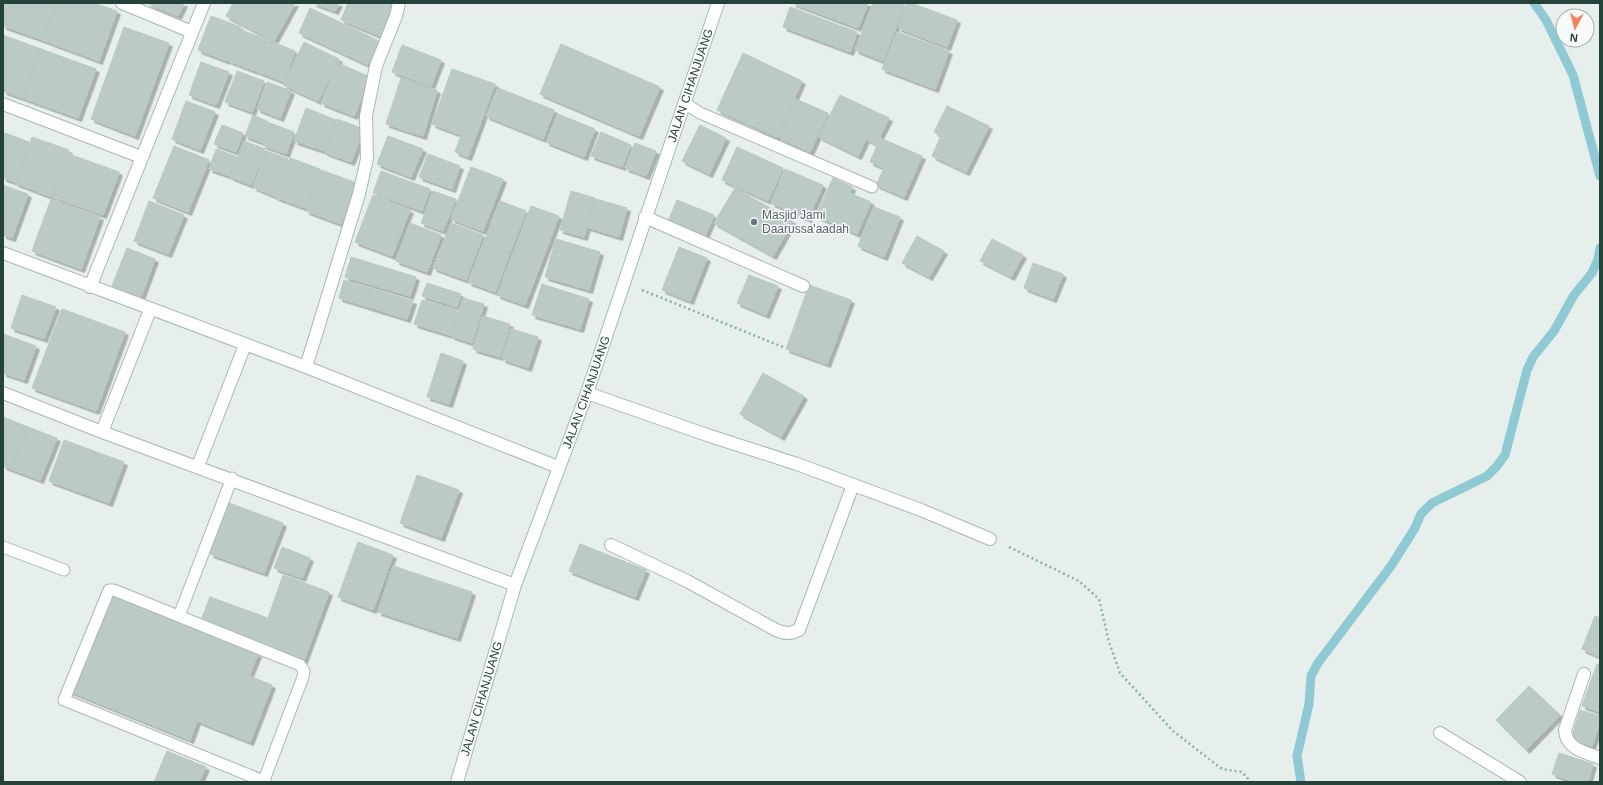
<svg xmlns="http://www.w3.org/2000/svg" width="1603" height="785" viewBox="0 0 1603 785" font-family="Arial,sans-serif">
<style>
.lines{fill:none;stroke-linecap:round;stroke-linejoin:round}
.stream{stroke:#8ec9d4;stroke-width:9}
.building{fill:#bbcac4;stroke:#b8c9c2;filter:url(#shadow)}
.lane-casing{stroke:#a8b8b2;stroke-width:13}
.street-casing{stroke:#a8b8b2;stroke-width:14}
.secondary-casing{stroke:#a4bbb3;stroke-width:14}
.path{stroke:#86b3a5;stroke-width:2.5;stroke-dasharray:2 3;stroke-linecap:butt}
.lane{stroke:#fff;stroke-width:11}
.street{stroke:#fff;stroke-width:12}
.secondary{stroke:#fff;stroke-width:12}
.worship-dot{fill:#6b7280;stroke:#f7fbf9;stroke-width:1.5}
.labels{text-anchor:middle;stroke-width:3;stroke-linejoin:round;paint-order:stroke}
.street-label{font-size:12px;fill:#24423a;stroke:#f7fbf9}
.worship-label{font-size:12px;fill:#5b616d;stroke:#f7fbf9;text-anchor:start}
</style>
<defs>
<filter id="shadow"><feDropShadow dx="3.5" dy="3.5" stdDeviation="0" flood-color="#0004"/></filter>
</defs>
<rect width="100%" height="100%" fill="#e6efeb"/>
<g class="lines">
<path class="stream" d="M 1534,3 L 1546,20 L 1573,75 L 1600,176
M 1301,782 L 1297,756 L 1309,704 L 1311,676 L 1318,663 L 1391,566 L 1415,528 L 1421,514 L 1432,503 L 1487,476 L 1497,466 L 1505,455 L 1527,370 L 1533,357 L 1554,331 L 1574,295 L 1592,273 L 1598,259 L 1600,248"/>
</g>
<path class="building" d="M 3,3 L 57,3 L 43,40 L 3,26 Z
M 57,3 L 94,3 L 117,11 L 99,61 L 43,40 Z
M 147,3 L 184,3 L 178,16 Z
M 233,3 L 295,3 L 274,41 L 226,16 Z
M 313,3 L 339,3 L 335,11 Z
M 348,3 L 392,3 L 380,36 L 341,20 Z
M 792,3 L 868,3 L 858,28 Z
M 873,3 L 905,3 L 883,61 L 855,50 Z
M 907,3 L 911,3 L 957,20 L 947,47 L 898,28 Z
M 790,7 L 857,32 L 850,52 L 783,27 Z
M 310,8 L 379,41 L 368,65 L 299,33 Z
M 211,16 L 241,27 L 227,61 L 198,50 Z
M 124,27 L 169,43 L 135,136 L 91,119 Z
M 241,30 L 266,39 L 255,71 L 229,61 Z
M 897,32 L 949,51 L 935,89 L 882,69 Z
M 3,35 L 41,49 L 23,98 L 3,91 Z
M 268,40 L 295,51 L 284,82 L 256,71 Z
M 304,42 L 339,59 L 318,101 L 283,85 Z
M 561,44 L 660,87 L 639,136 L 540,94 Z
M 402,45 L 441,60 L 431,86 L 392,72 Z
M 41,49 L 96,69 L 78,118 L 23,98 Z
M 743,53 L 802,81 L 777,137 L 717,110 Z
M 201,62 L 229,72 L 216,105 L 189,95 Z
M 338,63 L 370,77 L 354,116 L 321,103 Z
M 452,69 L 495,84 L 468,157 L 455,152 L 461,135 L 432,124 Z
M 237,71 L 264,81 L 252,112 L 225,102 Z
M 401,78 L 437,90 L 423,136 L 386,124 Z
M 267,82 L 291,91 L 280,118 L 257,109 Z
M 498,88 L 554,110 L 543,139 L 486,116 Z
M 840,95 L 889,118 L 876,144 L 866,139 L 858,156 L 819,137 Z
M 796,99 L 828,113 L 810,152 L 779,137 Z
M 186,101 L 215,112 L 200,150 L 172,139 Z
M 947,106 L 989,126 L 966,172 L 932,156 L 941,136 L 934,132 Z
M 306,108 L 336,120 L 324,151 L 294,141 Z
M 558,114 L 595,129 L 584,157 L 546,142 Z
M 253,115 L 269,122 L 261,142 L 245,136 Z
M 337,119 L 364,129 L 351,162 L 324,152 Z
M 270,123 L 294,132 L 286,154 L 262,145 Z
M 222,125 L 243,133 L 236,152 L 214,144 Z
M 700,125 L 726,138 L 709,174 L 682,161 Z
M 601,132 L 631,145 L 622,167 L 591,156 Z
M 5,133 L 29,142 L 15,182 L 3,178 L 3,139 Z
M 388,136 L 423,149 L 411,177 L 377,164 Z
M 32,137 L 69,150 L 52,197 L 15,183 Z
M 880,138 L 922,156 L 904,197 L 876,185 L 884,168 L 870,162 Z
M 244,141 L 265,149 L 251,185 L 230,177 Z
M 635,143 L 656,151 L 646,176 L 625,168 Z
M 174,146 L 209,160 L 188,212 L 153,198 Z
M 737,147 L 783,168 L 768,201 L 722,180 Z
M 216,149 L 237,157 L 230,176 L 209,169 Z
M 266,151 L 288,159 L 274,196 L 253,187 Z
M 69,154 L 119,172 L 103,215 L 53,197 Z
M 428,154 L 460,166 L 452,189 L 419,177 Z
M 290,158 L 320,169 L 305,208 L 275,197 Z
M 471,167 L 503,179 L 483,231 L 451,219 Z
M 785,169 L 823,185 L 808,219 L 771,203 Z
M 321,170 L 357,183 L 341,224 L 306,211 Z
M 381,171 L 430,189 L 422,211 L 373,193 Z
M 833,178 L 852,187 L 850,193 L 871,202 L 857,234 L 816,216 Z
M 3,185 L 28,194 L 12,238 L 3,235 Z
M 735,188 L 793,221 L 773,256 L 714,223 Z
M 433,191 L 456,199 L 443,231 L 421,223 Z
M 571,191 L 595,198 L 584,237 L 560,230 Z
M 373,195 L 410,210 L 392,256 L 355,242 Z
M 51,199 L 100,217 L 81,269 L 32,251 Z
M 596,199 L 627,208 L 619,237 L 587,227 Z
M 677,200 L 714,215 L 704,238 L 667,224 Z
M 149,201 L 184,215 L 168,254 L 134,241 Z
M 500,201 L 526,211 L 495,292 L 468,282 Z
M 531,206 L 559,216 L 525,305 L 497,295 Z
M 874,207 L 900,217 L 884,257 L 858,246 Z
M 410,223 L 441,235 L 427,272 L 396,261 Z
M 451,223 L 483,235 L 466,280 L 433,268 Z
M 917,236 L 944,251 L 929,277 L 902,263 Z
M 556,239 L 600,252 L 589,290 L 545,277 Z
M 992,239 L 1023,255 L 1011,277 L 980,261 Z
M 679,247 L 707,258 L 690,301 L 662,290 Z
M 127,248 L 155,259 L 141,297 L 112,286 Z
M 351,257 L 416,277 L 410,296 L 345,277 Z
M 1033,263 L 1063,274 L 1053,299 L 1024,288 Z
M 749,275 L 778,286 L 766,315 L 737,303 Z
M 344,280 L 413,301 L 407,319 L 339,298 Z
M 427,283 L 461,294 L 457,307 L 422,296 Z
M 542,284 L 589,299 L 580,329 L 532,315 Z
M 809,285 L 851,300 L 827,364 L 786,349 Z
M 22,295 L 56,307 L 44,339 L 11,328 Z
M 463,298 L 484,304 L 472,343 L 451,336 Z
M 422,300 L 457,310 L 450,335 L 414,324 Z
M 62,309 L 125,332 L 96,411 L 32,388 Z
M 483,316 L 510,324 L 500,357 L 473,349 Z
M 511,329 L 538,337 L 528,368 L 502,359 Z
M 3,334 L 36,346 L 24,380 L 3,373 Z
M 441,353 L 463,361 L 449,404 L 427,397 Z
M 763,373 L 804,396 L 781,437 L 740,414 Z
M 3,417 L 28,427 L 11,469 L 3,466 Z
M 28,427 L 57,438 L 40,480 L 11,469 Z
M 64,440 L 124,462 L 109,503 L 49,481 Z
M 417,475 L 459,490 L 441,538 L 400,523 Z
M 229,503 L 283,523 L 264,573 L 210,554 Z
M 358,542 L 393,555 L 373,610 L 338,597 Z
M 580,544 L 646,570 L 635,597 L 569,571 Z
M 282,547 L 310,558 L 302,578 L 274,568 Z
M 393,566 L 472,592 L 457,638 L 378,612 Z
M 283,575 L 329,592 L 304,660 L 200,623 L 210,597 L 268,618 Z
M 109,594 L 258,654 L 249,676 L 272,685 L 250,742 L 197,721 L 190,740 L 69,691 Z
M 1595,616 L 1600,618 L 1600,657 L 1582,649 Z
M 1597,664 L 1600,665 L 1600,712 L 1582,706 Z
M 1529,686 L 1560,715 L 1526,750 L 1496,720 Z
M 1580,710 L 1600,716 L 1600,722 L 1592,746 L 1571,739 Z
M 167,751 L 206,767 L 199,782 L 154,782 Z
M 1559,753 L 1593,764 L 1588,782 L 1575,782 L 1552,774 Z"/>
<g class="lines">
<defs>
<path id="lane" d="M 684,103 L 700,113 L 872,187
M 3,547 L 64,570
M 179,616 L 232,478
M 264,780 L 303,677 L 304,671 L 300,665 L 114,590 L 109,590 L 64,700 L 266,782"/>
<path id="street" d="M 122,3 L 192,32
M 3,104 L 141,157
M 645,217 L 803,286
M 3,253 L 306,367 L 558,467
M 90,287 L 204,3
M 306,367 L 359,194 L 367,159 L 366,116 L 376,66 L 396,16 L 399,3
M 3,393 L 102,432 L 515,585
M 587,393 L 707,435 L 797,464 L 921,510 L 990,539
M 102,432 L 150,310
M 198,466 L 245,345
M 611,545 L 687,581 L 776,630 C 785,634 790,634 799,630 L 853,485
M 1584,674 L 1565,730 C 1566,749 1585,752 1600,758
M 1440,733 L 1520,782"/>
<g id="secondary">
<path id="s1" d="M 457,782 L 515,585 L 587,393 L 718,3"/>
</g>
</defs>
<use href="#lane" class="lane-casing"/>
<use href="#street" class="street-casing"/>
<use href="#secondary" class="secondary-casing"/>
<path class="path" d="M 642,290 L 783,347
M 1009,547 L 1079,581 L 1099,599 L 1109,642 L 1120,673 L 1173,731 L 1222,769 L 1242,772 L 1251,782"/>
<use href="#lane" class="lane"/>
<use href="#street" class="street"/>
<use href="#secondary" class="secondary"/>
</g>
<circle class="worship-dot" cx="754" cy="222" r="4"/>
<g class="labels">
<g class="street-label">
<text dy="4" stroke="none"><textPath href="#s1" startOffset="735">JALAN CIHANJUANG</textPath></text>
<text dy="4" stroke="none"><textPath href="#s1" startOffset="411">JALAN CIHANJUANG</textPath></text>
<text dy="4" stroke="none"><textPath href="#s1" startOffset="87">JALAN CIHANJUANG</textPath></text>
</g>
<g class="worship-label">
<text x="762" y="219">Masjid Jami<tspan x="762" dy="14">Daarussa'aadah</tspan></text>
</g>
</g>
<rect width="1603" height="785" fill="none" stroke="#24423a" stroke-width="8"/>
<g transform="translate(1575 28) rotate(187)"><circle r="19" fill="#f7fbf9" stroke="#a3b1ad"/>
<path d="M0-3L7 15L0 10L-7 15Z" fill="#f4845f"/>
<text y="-6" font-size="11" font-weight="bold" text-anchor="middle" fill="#24423a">N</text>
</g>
</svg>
